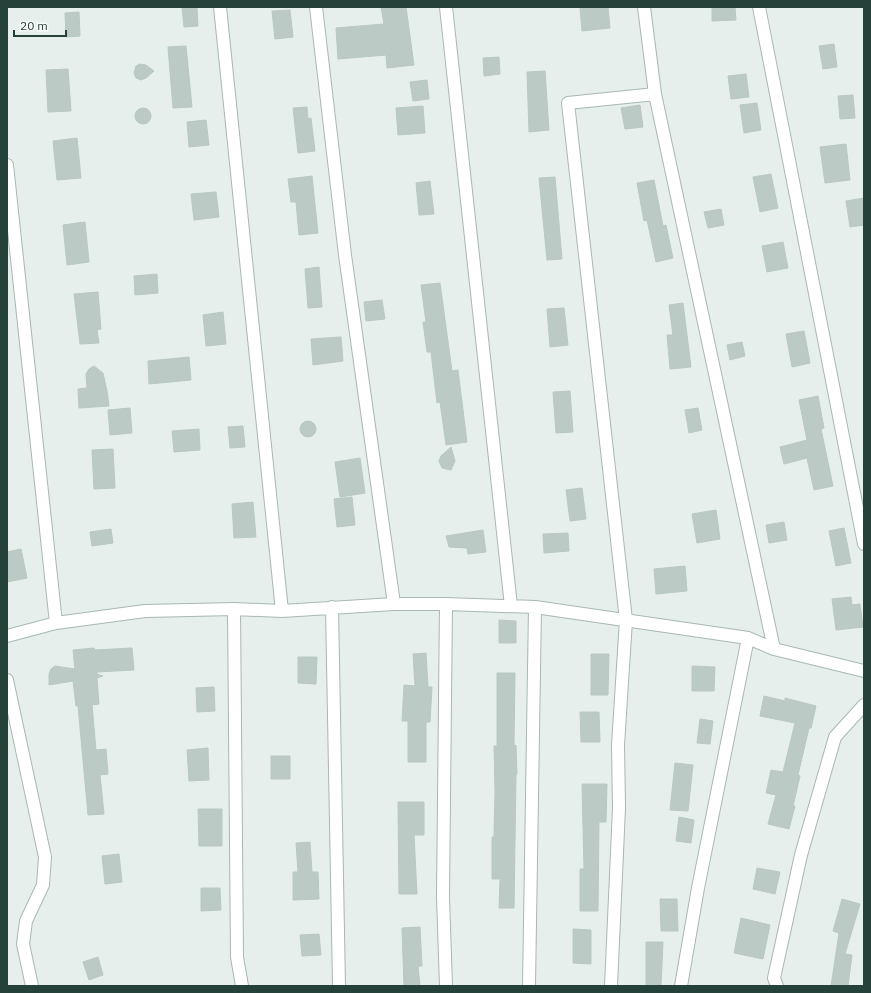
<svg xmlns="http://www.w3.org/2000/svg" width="871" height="993" viewBox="0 0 871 993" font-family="'IBM Plex Sans',sans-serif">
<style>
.building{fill:#bbcac4;stroke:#b8c9c2}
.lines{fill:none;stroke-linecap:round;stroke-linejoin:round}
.minor-casing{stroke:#a8b8b2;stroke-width:14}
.minor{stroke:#fff;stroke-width:12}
</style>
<rect width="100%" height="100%" fill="#e6efeb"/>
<path class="building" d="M 182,7 L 197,7 L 198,26 L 184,27 Z
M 381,7 L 406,7 L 414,65 L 387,68 L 386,55 L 338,59 L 336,28 L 384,24 Z
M 608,7 L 610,28 L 582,31 L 580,8 Z
M 712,7 L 735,7 L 736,20 L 712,21 Z
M 290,10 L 293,37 L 275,39 L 272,11 Z
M 79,12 L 80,36 L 66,37 L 65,13 Z
M 834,44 L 837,67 L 823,69 L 819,46 Z
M 186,46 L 192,107 L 173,108 L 168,47 Z
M 499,57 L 500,74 L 484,76 L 483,58 Z
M 140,64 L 146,65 L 154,71 L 146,78 L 141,80 L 136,78 L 134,73 L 136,66 Z
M 68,69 L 71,111 L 48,112 L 46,70 Z
M 545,71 L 549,130 L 529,132 L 527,72 Z
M 746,74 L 749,97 L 731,99 L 728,76 Z
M 427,80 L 429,99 L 413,101 L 410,82 Z
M 853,95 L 855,118 L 840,119 L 838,96 Z
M 757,103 L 761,130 L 744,133 L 740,105 Z
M 640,105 L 643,127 L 625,129 L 621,108 Z
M 423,106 L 425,133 L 398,135 L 396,108 Z
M 307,107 L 308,119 L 311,118 L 315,151 L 298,153 L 293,108 Z
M135 116a8 8 0 1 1 16 0a8 8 0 1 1-16 0Z
M 206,120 L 209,145 L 189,147 L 187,122 Z
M 77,138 L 81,178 L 57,180 L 53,141 Z
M 846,144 L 850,180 L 825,183 L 820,147 Z
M 771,174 L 778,208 L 760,212 L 753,177 Z
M 312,176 L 318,233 L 299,235 L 296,202 L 291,202 L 288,179 Z
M 555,177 L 562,259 L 547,260 L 539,178 Z
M 654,180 L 663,226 L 666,225 L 673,258 L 656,262 L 647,220 L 644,221 L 637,183 Z
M 430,181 L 434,214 L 419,215 L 416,183 Z
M 216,192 L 219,217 L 194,220 L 191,194 Z
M 864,198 L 864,225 L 850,227 L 846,201 Z
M 721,209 L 724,225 L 708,228 L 704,212 Z
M 85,222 L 89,262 L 67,265 L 63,225 Z
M 783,242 L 788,268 L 767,272 L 762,246 Z
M 319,267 L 322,307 L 308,308 L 305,269 Z
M 157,274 L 158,293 L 135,295 L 134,276 Z
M 440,283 L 452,371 L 458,370 L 467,442 L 446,445 L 440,402 L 437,403 L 431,352 L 427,352 L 423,322 L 426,322 L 421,285 Z
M 98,292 L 101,329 L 97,330 L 99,343 L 80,344 L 74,294 Z
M 382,300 L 385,319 L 366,321 L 364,302 Z
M 683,303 L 691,367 L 670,369 L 667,335 L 673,335 L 669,305 Z
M 564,308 L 568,345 L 550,347 L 547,309 Z
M 223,312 L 226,344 L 206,346 L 203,315 Z
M 804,331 L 810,363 L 792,367 L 786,334 Z
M 341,337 L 343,361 L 313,365 L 311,339 Z
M 742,342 L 745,356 L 730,360 L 727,345 Z
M 189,357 L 191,380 L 149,384 L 148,361 Z
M 94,366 L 103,373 L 107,391 L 109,406 L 79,408 L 78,389 L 87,388 L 86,374 L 89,369 Z
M 570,391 L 573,432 L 556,433 L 553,392 Z
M 818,396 L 824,428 L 821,429 L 833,486 L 814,490 L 807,458 L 784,464 L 780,447 L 807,440 L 799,400 Z
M 130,408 L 132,433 L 110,435 L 108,410 Z
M 698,408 L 702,430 L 689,433 L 685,410 Z
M300 429a8 8 0 1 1 16 0a8 8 0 1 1-16 0Z
M 243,426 L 245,447 L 230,448 L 228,427 Z
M 199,429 L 200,450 L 174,452 L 172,431 Z
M 451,447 L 455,461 L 451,470 L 442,468 L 439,461 L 441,456 Z
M 113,449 L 115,488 L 94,489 L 92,450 Z
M 360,458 L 365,493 L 340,497 L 335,462 Z
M 582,488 L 586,519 L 570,521 L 566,490 Z
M 352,497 L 355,525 L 337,527 L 334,499 Z
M 253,502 L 256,537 L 234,538 L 232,504 Z
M 716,510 L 720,539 L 697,543 L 692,514 Z
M 784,522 L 787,540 L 769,543 L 766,525 Z
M 844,528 L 851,563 L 836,566 L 829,531 Z
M 111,529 L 113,543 L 92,546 L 90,532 Z
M 483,530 L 486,552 L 468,554 L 467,548 L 449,547 L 446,536 Z
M 568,533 L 569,551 L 544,553 L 543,534 Z
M 21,549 L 27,578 L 7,582 L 7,552 Z
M 685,566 L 687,591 L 656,594 L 654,569 Z
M 851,597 L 852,605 L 860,604 L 863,627 L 836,630 L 832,599 Z
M 499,620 L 516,621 L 516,643 L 499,643 Z
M 94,648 L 95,650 L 132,648 L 134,670 L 97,672 L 97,674 L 103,676 L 97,678 L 99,704 L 92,705 L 96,750 L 106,749 L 108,774 L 100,775 L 104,814 L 88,815 L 78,706 L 76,706 L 73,681 L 49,685 L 49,674 L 51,669 L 55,666 L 75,669 L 73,650 Z
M 426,653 L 428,687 L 432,687 L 430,722 L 426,722 L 426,762 L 408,762 L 408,721 L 402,721 L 404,685 L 415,686 L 413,654 Z
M 591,654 L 609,654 L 608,695 L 591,695 Z
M 298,657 L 317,657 L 316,684 L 298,683 Z
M 692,666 L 715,667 L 714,691 L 692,691 Z
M 497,673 L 515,673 L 514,746 L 516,745 L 517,774 L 516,774 L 514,908 L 499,908 L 500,879 L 492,879 L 492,837 L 494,837 L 495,792 L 494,746 L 497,746 Z
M 214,687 L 215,711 L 197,712 L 196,688 Z
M 764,696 L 785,701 L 785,698 L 816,706 L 811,728 L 809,728 L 798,775 L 800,776 L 793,806 L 795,806 L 789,829 L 768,824 L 776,795 L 766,793 L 771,770 L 783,772 L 795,723 L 760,716 Z
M 580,712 L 599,712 L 600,742 L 581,742 Z
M 700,719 L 713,721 L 710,744 L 697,743 Z
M 208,748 L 209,780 L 189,781 L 187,750 Z
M 271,756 L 290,756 L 290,779 L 271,779 Z
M 675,763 L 693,765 L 688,811 L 670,810 Z
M 582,784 L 607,784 L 606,822 L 599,822 L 598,911 L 580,911 L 580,869 L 584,869 Z
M 398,802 L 424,802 L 424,835 L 414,835 L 417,894 L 399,894 Z
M 198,809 L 222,809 L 222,846 L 199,846 Z
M 679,817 L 694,820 L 691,843 L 676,841 Z
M 310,842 L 312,872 L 318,872 L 319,899 L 293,900 L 293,872 L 298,872 L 296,843 Z
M 119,854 L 122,882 L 105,884 L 102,856 Z
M 757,868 L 780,872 L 775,894 L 753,889 Z
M 201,888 L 220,888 L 221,910 L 201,911 Z
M 660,899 L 677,899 L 678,931 L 661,931 Z
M 842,899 L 860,904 L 845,954 L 852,955 L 848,986 L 831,986 L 839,933 L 833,931 Z
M 741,918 L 770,925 L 763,959 L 734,953 Z
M 420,927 L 422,966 L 418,966 L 420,986 L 404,986 L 402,928 Z
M 573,929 L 591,930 L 591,964 L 573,963 Z
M 319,934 L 321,955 L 302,956 L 300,935 Z
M 646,942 L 663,942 L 661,986 L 646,986 Z
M 98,957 L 103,975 L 89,980 L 83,962 Z"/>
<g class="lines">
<defs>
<path id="minor" d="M 220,7 L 282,611
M 316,7 L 345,255 L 394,604
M 446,7 L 511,606
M 644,7 L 655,94 L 774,649
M 759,7 L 864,544
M 7,165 L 56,623
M 446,604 L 443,897 L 446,986
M 332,607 L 339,986
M 234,609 L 237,957 L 242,986
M 7,636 L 56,623 L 145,611 L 234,609 L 282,611 L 394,604 L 446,604 L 535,607 L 748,638 L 774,649 L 864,671
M 7,680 L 45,857 L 43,885 L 26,921 L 23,944 L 32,986
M 529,986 L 535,607
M 611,986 L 619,808 L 618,745 L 626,620 L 568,103 L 655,94
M 681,986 L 698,888 L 748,638
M 777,986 L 774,978 L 801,855 L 835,737 L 864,705"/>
</defs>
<use href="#minor" class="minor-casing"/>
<use href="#minor" class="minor"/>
</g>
<rect width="871" height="993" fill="none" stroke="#24423a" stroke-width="16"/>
<path d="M14 30v6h52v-6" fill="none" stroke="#24423a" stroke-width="2"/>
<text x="20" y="30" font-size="12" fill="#24423a" stroke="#f7fbf9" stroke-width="3" paint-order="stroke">20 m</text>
</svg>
